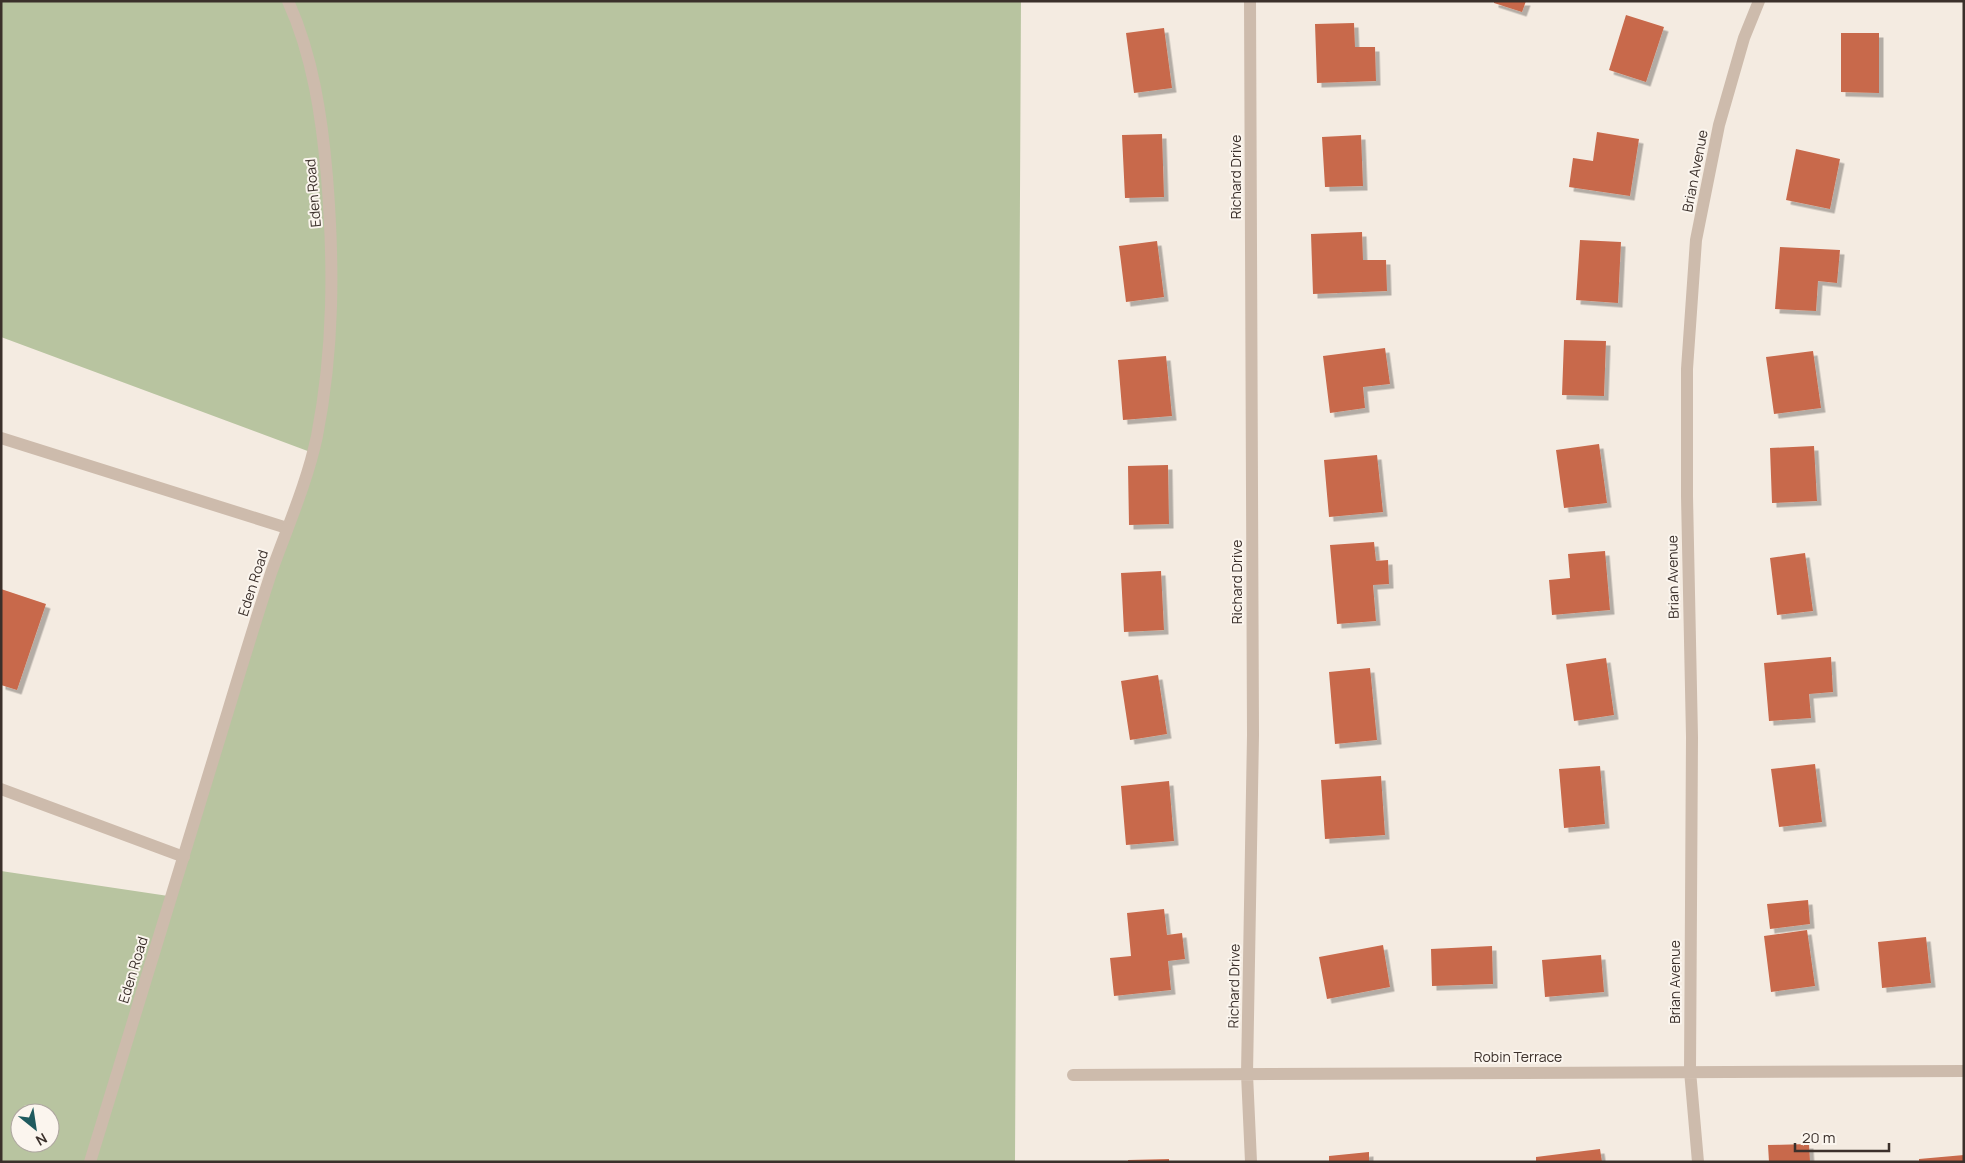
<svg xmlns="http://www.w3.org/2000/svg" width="1965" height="1163" viewBox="0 0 1965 1163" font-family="Manrope,sans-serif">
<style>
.green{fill:#b8c4a0;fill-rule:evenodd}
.building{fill:#c8694b;filter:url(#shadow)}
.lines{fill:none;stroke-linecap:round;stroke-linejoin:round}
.lane{stroke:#cdbbac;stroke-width:12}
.street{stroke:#cdbbac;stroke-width:12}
.labels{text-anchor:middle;stroke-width:4;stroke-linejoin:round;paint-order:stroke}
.street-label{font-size:14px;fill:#3b302b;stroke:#fbf5ee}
</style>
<defs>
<filter id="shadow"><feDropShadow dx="4.5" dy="4.5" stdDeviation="0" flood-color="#0004"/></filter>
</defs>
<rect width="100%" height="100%" fill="#f4ebe1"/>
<path class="green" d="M 1,1 L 1021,1 L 1015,1162 L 1,1162 L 1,871 L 175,897 L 313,453 L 1,337 ZM 20,1113 L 50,1113 L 50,1143 L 20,1143 Z"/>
<path class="building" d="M 1494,1 L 1526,1 L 1522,12 L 1494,3 Z
M 1626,15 L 1664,27 L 1646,82 L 1609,70 Z
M 1354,23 L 1355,47 L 1375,47 L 1376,81 L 1317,83 L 1315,24 Z
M 1164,28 L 1172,88 L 1134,93 L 1126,33 Z
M 1841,33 L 1879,33 L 1879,93 L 1841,92 Z
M 1597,132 L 1639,139 L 1630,196 L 1569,187 L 1573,158 L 1593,161 Z
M 1162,134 L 1164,197 L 1125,198 L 1122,135 Z
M 1361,135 L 1363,186 L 1325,187 L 1322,137 Z
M 1796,149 L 1840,159 L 1830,209 L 1786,200 Z
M 1362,232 L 1363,260 L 1386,260 L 1387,291 L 1313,294 L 1311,234 Z
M 1580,240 L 1621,242 L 1618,303 L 1576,300 Z
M 1157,241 L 1164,297 L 1126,302 L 1119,246 Z
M 1780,247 L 1840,250 L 1837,283 L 1818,281 L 1816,311 L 1775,309 Z
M 1564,340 L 1606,341 L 1604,396 L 1562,395 Z
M 1385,348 L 1390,384 L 1363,387 L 1365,408 L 1330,413 L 1323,356 Z
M 1813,351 L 1821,408 L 1774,414 L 1766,357 Z
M 1166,356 L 1172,416 L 1123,420 L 1118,360 Z
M 1599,444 L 1607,503 L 1564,508 L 1556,450 Z
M 1814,446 L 1817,501 L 1772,503 L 1770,448 Z
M 1377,455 L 1383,512 L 1329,517 L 1324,460 Z
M 1168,465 L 1169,524 L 1129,525 L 1128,466 Z
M 1374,542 L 1376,561 L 1388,560 L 1389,584 L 1373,585 L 1376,621 L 1337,624 L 1330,545 Z
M 1605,551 L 1610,610 L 1552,615 L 1549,580 L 1570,578 L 1568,554 Z
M 1805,553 L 1813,611 L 1777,615 L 1770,558 Z
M 1161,571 L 1164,630 L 1124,632 L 1121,573 Z
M 1,589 L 46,604 L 17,690 L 1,685 Z
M 1831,657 L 1833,692 L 1809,694 L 1811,718 L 1769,721 L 1764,663 Z
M 1606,658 L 1614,715 L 1574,721 L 1566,664 Z
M 1370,668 L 1377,740 L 1335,744 L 1329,672 Z
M 1158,675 L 1167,734 L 1130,740 L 1121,681 Z
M 1815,764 L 1822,822 L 1779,827 L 1771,769 Z
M 1600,766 L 1605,824 L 1564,828 L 1559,769 Z
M 1381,776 L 1385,835 L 1325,839 L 1321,780 Z
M 1169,781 L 1174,841 L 1126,845 L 1121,786 Z
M 1808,900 L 1810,924 L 1770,929 L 1767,904 Z
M 1164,909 L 1167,935 L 1182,933 L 1185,959 L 1168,961 L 1171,990 L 1114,996 L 1110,958 L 1131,956 L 1127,913 Z
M 1807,930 L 1815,986 L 1771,992 L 1764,936 Z
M 1926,937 L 1931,983 L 1882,988 L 1878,942 Z
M 1383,945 L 1390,987 L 1327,999 L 1319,957 Z
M 1492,946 L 1493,984 L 1432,986 L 1431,949 Z
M 1601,955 L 1604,992 L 1545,997 L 1542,960 Z
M 1809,1144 L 1810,1162 L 1769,1162 L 1768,1145 Z
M 1600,1149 L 1602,1162 L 1536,1162 L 1536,1157 Z
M 1369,1152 L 1369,1162 L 1329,1162 L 1329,1156 Z
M 1964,1155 L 1964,1162 L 1919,1162 L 1919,1159 Z
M 1169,1159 L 1169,1162 L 1128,1162 L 1128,1160 Z"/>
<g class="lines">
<path class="lane" d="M 1,438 L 287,528
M 1,789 L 184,857"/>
<path class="street" d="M 1250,1 L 1253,735 L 1247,1074 L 1251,1162
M 1073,1075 L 1964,1071
M 90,1162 C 136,1012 182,862 228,711 C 242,665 256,619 271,573 C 287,528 307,483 317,436 C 334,349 334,264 327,177 C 322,118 313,56 288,1
M 1698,1162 L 1690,1071 L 1692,737 L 1687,496 L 1687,369 L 1696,240 L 1719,125 L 1744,38 L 1759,1"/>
</g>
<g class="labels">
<g class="street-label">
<text transform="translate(1695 171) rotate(-79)" y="5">Brian Avenue</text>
<text transform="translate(1236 177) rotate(-90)" y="5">Richard Drive</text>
<text transform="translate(313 193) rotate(-95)" y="5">Eden Road</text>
<text transform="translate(1673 577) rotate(-91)" y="5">Brian Avenue</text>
<text transform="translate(1237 582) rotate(-90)" y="5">Richard Drive</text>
<text transform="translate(253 583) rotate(-72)" y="5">Eden Road</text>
<text transform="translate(133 970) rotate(-73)" y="5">Eden Road</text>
<text transform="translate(1675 982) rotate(-90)" y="5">Brian Avenue</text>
<text transform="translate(1234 986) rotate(-89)" y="5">Richard Drive</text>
<text x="1518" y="1062">Robin Terrace</text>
</g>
</g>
<rect width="1965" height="1163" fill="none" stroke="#3b302b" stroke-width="5"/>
<g transform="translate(35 1128) rotate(150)"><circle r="24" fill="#fbf5ee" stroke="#aea6a0"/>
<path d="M0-4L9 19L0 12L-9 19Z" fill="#1f5a5e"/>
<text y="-8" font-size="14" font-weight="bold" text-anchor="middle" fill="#3b302b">N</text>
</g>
<path d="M1795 1143v8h94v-8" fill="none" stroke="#3b302b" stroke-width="2.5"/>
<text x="1802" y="1143" font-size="15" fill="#3b302b" stroke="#fbf5ee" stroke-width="4" paint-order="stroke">20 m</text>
</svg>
